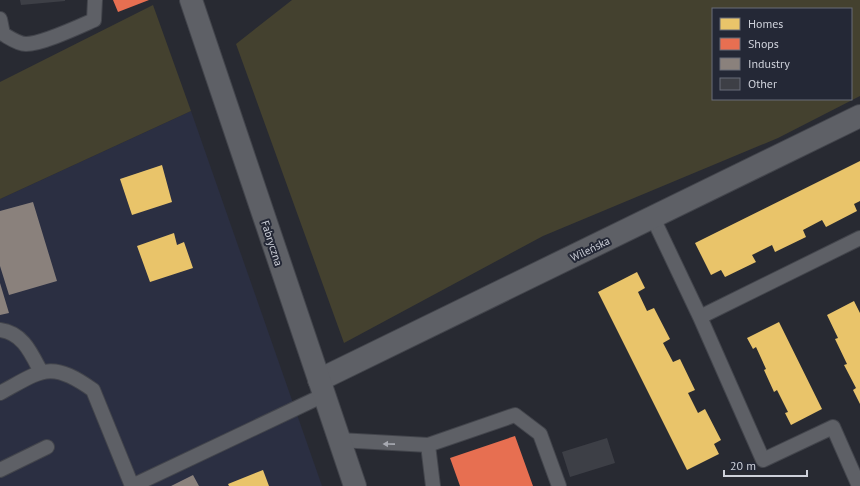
<svg xmlns="http://www.w3.org/2000/svg" width="860" height="486" viewBox="0 0 860 486" font-family="'PT Sans',sans-serif">
<style>
.built{fill:#2b2f42}
.green{fill:#44412f;fill-rule:evenodd}
.homes{fill:#e9c46a}
.shops{fill:#e76f51}
.industry{fill:#8a817c}
.building{fill:#3d3f46}
.lines{fill:none;stroke-linecap:round;stroke-linejoin:round}
.lane-casing{stroke:#43454c;stroke-width:16}
.street-casing{stroke:#43454c;stroke-width:24}
.secondary-casing{stroke:#43454c;stroke-width:24}
.lane{stroke:#5e6066;stroke-width:14}
.street{stroke:#5e6066;stroke-width:22}
.secondary{stroke:#5e6066;stroke-width:22}
.oneway{fill:#a7a9b1}
.labels{text-anchor:middle;stroke-width:4;stroke-linejoin:round;paint-order:stroke}
.street-label{font-size:11px;fill:#ced1da;stroke:#242836}
</style>
<rect width="100%" height="100%" fill="#282a32"/>
<path class="built" d="M 191,111 L 322,486 L 0,486 L 0,199 Z"/>
<path class="green" d="M 292,0 L 860,0 L 860,96 L 778,138 L 543,236 L 344,343 L 236,44 ZM 713,9 L 851,9 L 851,99 L 713,99 Z
M 153,5 L 191,111 L 0,199 L 0,82 Z"/>
<path class="homes" d="M 860,161 L 860,201 L 854,204 L 857,211 L 826,227 L 822,220 L 803,230 L 806,237 L 775,252 L 772,245 L 752,255 L 756,262 L 725,277 L 721,270 L 711,275 L 695,243 Z
M 162,165 L 172,202 L 132,215 L 120,179 Z
M 174,233 L 177,245 L 184,242 L 193,268 L 150,282 L 137,246 Z
M 637,272 L 645,288 L 638,292 L 647,311 L 654,308 L 670,339 L 663,343 L 673,362 L 680,359 L 695,390 L 688,393 L 698,413 L 705,409 L 721,440 L 714,444 L 719,454 L 687,470 L 598,292 Z
M 854,301 L 860,313 L 860,404 L 853,390 L 856,388 L 844,365 L 847,364 L 835,339 L 838,338 L 827,315 Z
M 779,322 L 822,409 L 791,425 L 785,413 L 788,412 L 777,390 L 774,392 L 764,370 L 766,369 L 756,347 L 753,349 L 747,338 Z
M 263,470 L 269,486 L 229,486 L 228,484 Z"/>
<path class="shops" d="M 113,0 L 149,0 L 118,12 Z
M 515,436 L 533,486 L 460,486 L 450,458 Z"/>
<path class="industry" d="M 33,202 L 57,281 L 9,295 L 0,266 L 0,211 Z
M 0,283 L 9,313 L 0,315 Z
M 193,475 L 199,486 L 171,486 Z"/>
<path class="building" d="M 20,0 L 65,0 L 65,1 L 21,5 Z
M 607,438 L 615,463 L 570,477 L 562,452 Z"/>
<g class="lines">
<defs>
<path id="lane" d="M 0,19 L 3,34 C 10,38 18,44 26,44 C 42,44 78,27 94,20 L 95,0
M 653,218 L 700,317 L 763,460 L 833,427 L 859,486
M 700,317 L 860,238
M 0,330 C 23,333 31,353 41,372
M 0,393 C 41,371 50,359 93,390 L 132,486
M 339,440 L 428,445 L 515,415 L 540,434 L 559,486
M 428,445 L 433,486
M 0,470 L 47,447
M 132,486 L 324,395"/>
<path id="street" d="M 319,380 L 860,116"/>
<path id="secondary" d="M 191,0 L 355,486"/>
</defs>
<use href="#lane" class="lane-casing"/>
<use href="#street" class="street-casing"/>
<use href="#secondary" class="secondary-casing"/>
<use href="#lane" class="lane"/>
<use href="#street" class="street"/>
<use href="#secondary" class="secondary"/>
</g>
<defs><path id="oneway-solid" d="M-6-.8H1V-3.2L6.5 0L1 3.2V.8H-6Z"/></defs>
<use class="oneway" href="#oneway-solid" transform="translate(389 444) rotate(-179)"/>
<g class="labels">
<g class="street-label">
<text transform="translate(272 243) rotate(72)" y="4">Fabryczna</text>
<text transform="translate(590 249) rotate(-26)" y="4">Wileńska</text>
</g>
</g>
<rect x="712" y="8" width="140" height="92" fill="#242836" stroke="#686c78"/>
<rect x="720" y="18" width="20" height="12" fill="#e9c46a" stroke="#686c78"/>
<text x="748" y="28" font-size="12" fill="#ced1da">Homes</text>
<rect x="720" y="38" width="20" height="12" fill="#e76f51" stroke="#686c78"/>
<text x="748" y="48" font-size="12" fill="#ced1da">Shops</text>
<rect x="720" y="58" width="20" height="12" fill="#8a817c" stroke="#686c78"/>
<text x="748" y="68" font-size="12" fill="#ced1da">Industry</text>
<rect x="720" y="78" width="20" height="12" fill="#3d3f46" stroke="#686c78"/>
<text x="748" y="88" font-size="12" fill="#ced1da">Other</text>
<path d="M724 470v6h83v-6" fill="none" stroke="#ced1da" stroke-width="2"/>
<text x="730" y="470" font-size="12" fill="#ced1da" stroke="#242836" stroke-width="3" paint-order="stroke">20 m</text>
</svg>
